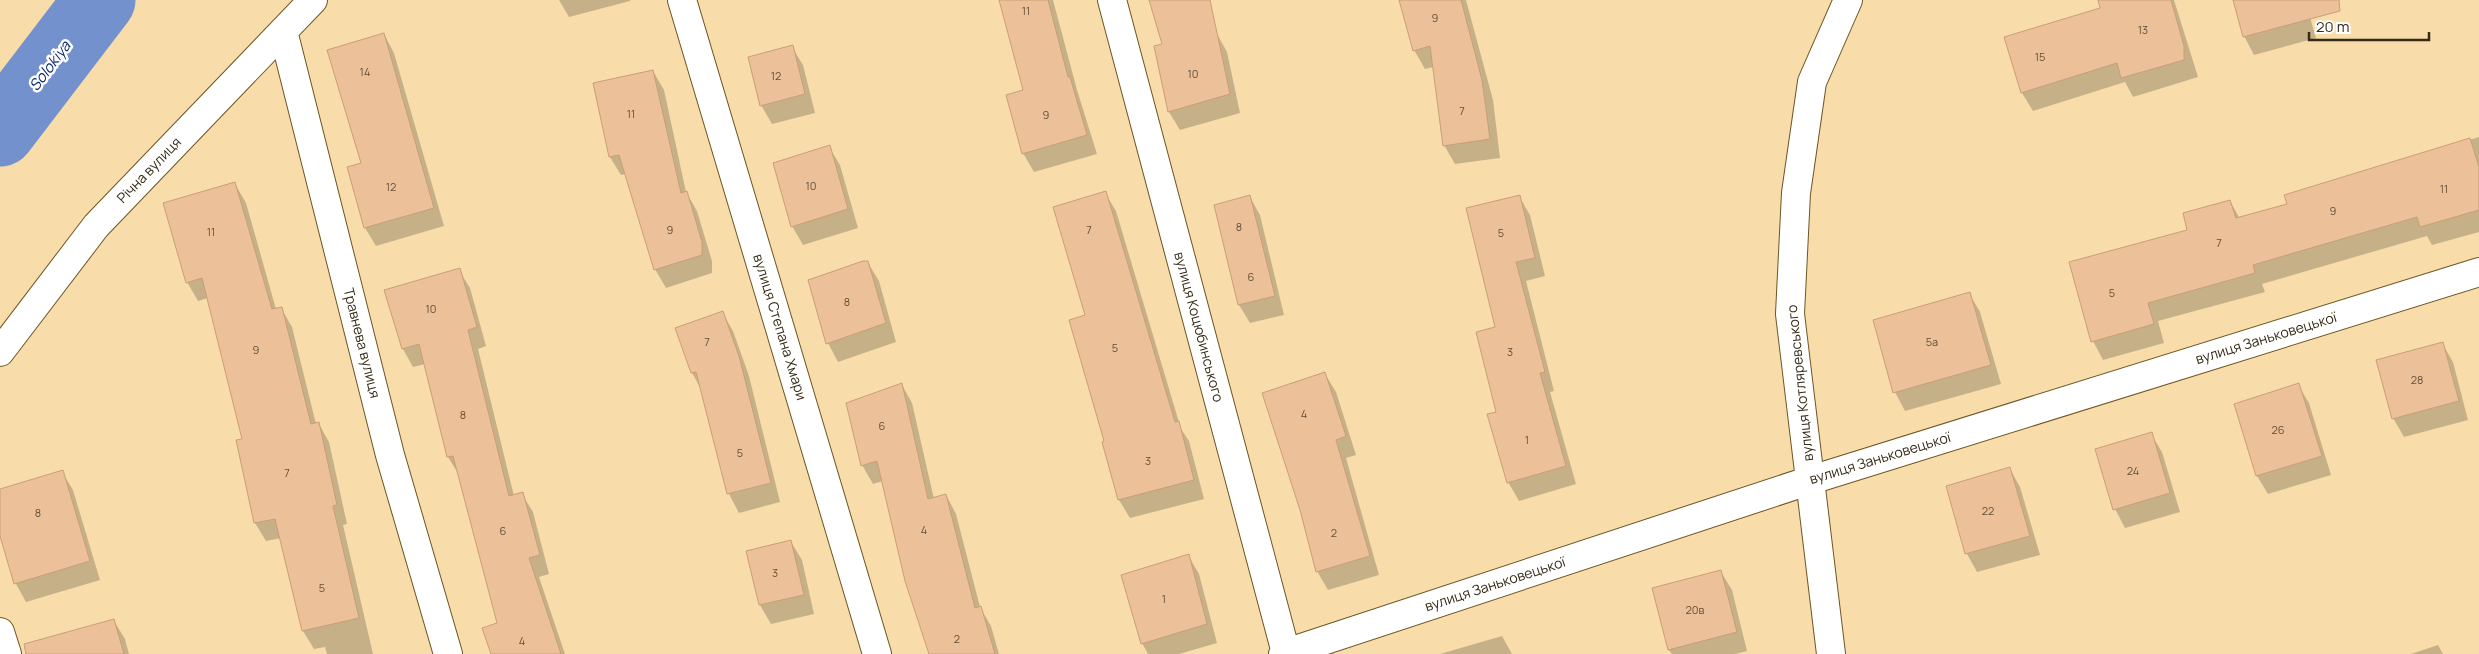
<svg xmlns="http://www.w3.org/2000/svg" width="2479" height="654" viewBox="0 0 2479 654" font-family="Manrope,sans-serif">
<style>
.shadow{fill:#0003}
.lines{fill:none;stroke-linecap:round;stroke-linejoin:round}
.river{stroke:#7291cd;stroke-width:71}
.building{fill:#ecc099;stroke:#c99e78}
.street-casing{stroke:#6c5524;stroke-width:30}
.street{stroke:#fff;stroke-width:28}
.labels{text-anchor:middle;stroke-width:5;stroke-linejoin:round;paint-order:stroke}
.number-label{font-size:11px;fill:#635037}
.street-label{font-size:14px;fill:#352a16;stroke:#fff}
.water-label{font-size:15px;font-style:italic;fill:#09276e;stroke:#fff}
</style>
<rect width="100%" height="100%" fill="#f8ddaa"/>
<path class="shadow" d="M 559,0 L 630,0 L 630,1 L 569,17 Z
M 1001,0 L 1053,0 L 1077,90 L 1097,154 L 1034,172 L 1023,153 L 1024,91 Z
M 1150,0 L 1205,0 L 1217,34 L 1227,52 L 1240,113 L 1180,130 L 1169,112 L 1163,45 Z
M 1401,0 L 1466,0 L 1493,100 L 1500,158 L 1455,164 L 1444,145 L 1434,67 L 1425,69 L 1414,50 Z
M 2107,0 L 2174,0 L 2198,77 L 2133,97 L 2125,82 L 2033,111 L 2022,93 L 2006,38 L 2102,8 Z
M 2234,0 L 2305,0 L 2316,38 L 2254,55 L 2244,36 Z
M 384,34 L 394,53 L 444,226 L 376,246 L 365,228 L 349,168 L 363,164 Z
M 792,47 L 803,65 L 815,113 L 772,124 L 761,105 Z
M 653,71 L 664,90 L 686,192 L 697,211 L 712,261 L 712,273 L 666,288 L 655,269 L 626,174 L 621,175 L 610,157 L 594,84 Z
M 2479,137 L 2479,232 L 2432,245 L 2427,236 L 2262,284 L 2265,292 L 2158,321 L 2164,343 L 2103,360 L 2093,341 L 2189,231 L 2230,201 L 2240,219 L 2288,205 L 2286,196 Z
M 829,147 L 840,165 L 858,228 L 803,245 L 792,226 Z
M 235,184 L 246,203 L 276,309 L 281,308 L 292,327 L 316,424 L 319,424 L 329,442 L 347,524 L 343,525 L 373,654 L 327,654 L 325,647 L 314,649 L 303,631 L 281,538 L 266,541 L 255,523 L 244,440 L 208,298 L 198,301 L 187,282 Z
M 1105,193 L 1116,211 L 1181,429 L 1189,441 L 1204,499 L 1130,518 L 1119,500 L 1104,442 L 1106,442 L 1086,316 Z
M 1519,196 L 1530,215 L 1545,276 L 1526,281 L 1554,391 L 1550,392 L 1576,484 L 1519,501 L 1508,482 L 1497,413 L 1497,328 Z
M 1250,197 L 1260,215 L 1284,315 L 1250,323 L 1239,305 Z
M 868,263 L 879,281 L 896,342 L 838,362 L 828,343 Z
M 459,270 L 470,288 L 486,346 L 478,349 L 514,496 L 522,494 L 533,512 L 549,574 L 539,577 L 565,654 L 492,654 L 498,624 L 459,475 L 448,457 L 425,364 L 413,367 L 403,349 L 386,291 Z
M 1969,293 L 1980,312 L 2001,384 L 1905,411 L 1895,392 Z
M 722,312 L 733,331 L 749,376 L 780,502 L 739,513 L 729,494 L 701,389 L 692,373 L 677,328 Z
M 2442,343 L 2453,362 L 2468,420 L 2404,437 L 2393,418 Z
M 1325,374 L 1336,392 L 1356,455 L 1346,458 L 1379,575 L 1328,590 L 1317,571 Z
M 902,385 L 912,403 L 934,499 L 946,495 L 956,514 L 980,607 L 991,626 L 999,654 L 930,654 L 883,481 L 873,484 L 862,465 Z
M 2298,385 L 2309,403 L 2331,475 L 2268,494 L 2257,476 L 2235,405 Z
M 2151,434 L 2162,452 L 2180,512 L 2125,528 L 2115,509 Z
M 2010,469 L 2020,487 L 2040,555 L 1977,572 L 1967,554 L 1948,487 Z
M 62,472 L 73,490 L 100,580 L 26,602 L 16,584 L 0,532 L 0,491 Z
M 791,542 L 802,560 L 814,614 L 771,624 L 760,605 L 748,552 Z
M 1188,555 L 1199,574 L 1217,643 L 1179,654 L 1148,654 L 1142,643 Z
M 1721,572 L 1732,590 L 1747,651 L 1735,654 L 1672,654 L 1669,650 Z
M 114,621 L 125,639 L 129,654 L 58,654 Z
M 1502,636 L 1512,654 L 1440,654 Z
M 2438,645 L 2443,654 L 2411,654 Z"/>
<g class="lines">
<path class="river" d="M 0,131 L 100,0"/>
</g>
<path class="building" d="M 999,0 L 1048,0 L 1068,77 L 1070,77 L 1087,135 L 1022,154 L 1006,95 L 1023,90 Z
M 1149,0 L 1210,0 L 1230,94 L 1168,112 L 1154,46 L 1162,44 Z
M 1399,0 L 1461,0 L 1482,80 L 1490,139 L 1443,146 L 1430,46 L 1413,51 Z
M 2098,0 L 2171,0 L 2184,46 L 2184,60 L 2121,78 L 2117,63 L 2021,93 L 2004,37 L 2100,8 Z
M 2233,0 L 2339,0 L 2340,11 L 2243,37 Z
M 384,33 L 434,208 L 364,228 L 347,167 L 361,163 L 327,50 Z
M 793,45 L 805,94 L 760,106 L 748,57 Z
M 653,70 L 681,193 L 687,191 L 702,242 L 702,255 L 654,270 L 619,155 L 609,157 L 593,83 Z
M 2470,138 L 2479,167 L 2479,210 L 2420,227 L 2417,217 L 2253,265 L 2255,273 L 2148,303 L 2154,324 L 2091,342 L 2069,262 L 2187,230 L 2183,213 L 2230,200 L 2236,218 L 2287,204 L 2284,195 Z
M 830,145 L 848,209 L 791,227 L 773,163 Z
M 235,182 L 272,309 L 282,307 L 311,424 L 319,422 L 337,505 L 333,506 L 359,618 L 302,631 L 275,519 L 254,523 L 236,440 L 242,439 L 202,278 L 186,283 L 163,203 Z
M 1106,191 L 1175,422 L 1179,421 L 1194,480 L 1118,500 L 1102,442 L 1104,441 L 1069,320 L 1085,315 L 1053,207 Z
M 1250,195 L 1275,296 L 1238,305 L 1214,205 Z
M 1520,195 L 1535,258 L 1516,262 L 1545,372 L 1540,373 L 1566,466 L 1507,483 L 1487,414 L 1496,412 L 1476,332 L 1495,327 L 1466,208 Z
M 863,261 L 868,261 L 886,323 L 826,344 L 808,280 Z
M 460,268 L 477,327 L 468,330 L 509,496 L 523,492 L 540,555 L 529,558 L 561,654 L 491,654 L 482,628 L 497,623 L 453,456 L 447,457 L 419,344 L 402,349 L 384,290 Z
M 1970,292 L 1991,365 L 1893,393 L 1873,320 Z
M 723,311 L 739,356 L 771,483 L 727,494 L 696,372 L 691,373 L 675,328 Z
M 2443,342 L 2459,401 L 2392,419 L 2376,360 Z
M 1325,372 L 1346,436 L 1336,440 L 1370,556 L 1316,572 L 1300,510 L 1262,393 Z
M 902,383 L 928,499 L 946,494 L 975,608 L 981,606 L 995,654 L 929,654 L 905,581 L 877,461 L 861,466 L 846,403 Z
M 2299,383 L 2322,456 L 2256,476 L 2234,404 Z
M 2152,432 L 2170,493 L 2113,510 L 2095,449 Z
M 2010,467 L 2030,536 L 1965,554 L 1946,486 Z
M 63,470 L 90,561 L 14,584 L 0,536 L 0,489 Z
M 791,540 L 804,595 L 759,605 L 746,551 Z
M 1189,554 L 1207,624 L 1141,644 L 1121,575 Z
M 1721,570 L 1737,632 L 1668,650 L 1652,588 Z
M 114,619 L 124,654 L 26,654 L 24,644 Z"/>
<g class="lines">
<defs>
<path id="street" d="M 682,0 L 877,654
M 1112,0 L 1286,653
M 283,31 L 390,455 L 448,654
M 0,352 L 96,226 L 313,0
M 0,632 L 7,654
M 1283,654 L 1811,480 L 2479,272
M 1831,654 L 1790,314 L 1796,193 L 1812,82 L 1848,0"/>
</defs>
<use href="#street" class="street-casing"/>
<use href="#street" class="street"/>
</g>
<g class="labels">
<g class="number-label">
<text x="1026" y="15">11</text>
<text x="1435" y="22">9</text>
<text x="2143" y="34">13</text>
<text x="2040" y="61">15</text>
<text x="365" y="76">14</text>
<text x="1193" y="78">10</text>
<text x="776" y="80">12</text>
<text x="1462" y="115">7</text>
<text x="631" y="118">11</text>
<text x="1046" y="119">9</text>
<text x="811" y="190">10</text>
<text x="391" y="191">12</text>
<text x="2444" y="193">11</text>
<text x="2333" y="215">9</text>
<text x="1239" y="231">8</text>
<text x="670" y="234">9</text>
<text x="1089" y="234">7</text>
<text x="211" y="236">11</text>
<text x="1501" y="237">5</text>
<text x="2219" y="247">7</text>
<text x="1251" y="281">6</text>
<text x="2112" y="297">5</text>
<text x="847" y="306">8</text>
<text x="431" y="313">10</text>
<text x="707" y="346">7</text>
<text x="1932" y="346">5а</text>
<text x="1115" y="352">5</text>
<text x="256" y="354">9</text>
<text x="1510" y="356">3</text>
<text x="2417" y="384">28</text>
<text x="1304" y="418">4</text>
<text x="463" y="419">8</text>
<text x="882" y="430">6</text>
<text x="2278" y="434">26</text>
<text x="1527" y="444">1</text>
<text x="740" y="457">5</text>
<text x="1148" y="465">3</text>
<text x="2133" y="475">24</text>
<text x="287" y="477">7</text>
<text x="1988" y="515">22</text>
<text x="38" y="517">8</text>
<text x="924" y="534">4</text>
<text x="503" y="535">6</text>
<text x="1334" y="537">2</text>
<text x="775" y="577">3</text>
<text x="322" y="592">5</text>
<text x="1164" y="603">1</text>
<text x="1695" y="614">20в</text>
<text x="957" y="643">2</text>
<text x="522" y="645">4</text>
</g>
<g class="street-label">
<text transform="translate(149 170) rotate(-46)" y="5">Річна вулиця</text>
<text transform="translate(780 327) rotate(73)" y="5">вулиця Степана Хмари</text>
<text transform="translate(1199 327) rotate(75)" y="5">вулиця Коцюбинського</text>
<text transform="translate(2266 338) rotate(-17)" y="5">вулиця Заньковецької</text>
<text transform="translate(362 343) rotate(76)" y="5">Травнева вулиця</text>
<text transform="translate(1800 383) rotate(-96)" y="5">вулиця Котляревського</text>
<text transform="translate(1880 458) rotate(-17)" y="5">вулиця Заньковецької</text>
<text transform="translate(1495 584) rotate(-18)" y="5">вулиця Заньковецької</text>
</g>
<g class="water-label">
<text transform="translate(50 66) rotate(-53)" y="5">Solokiya</text>
</g>
</g>
<path d="M2309 32v8h120v-8" fill="none" stroke="#352a16" stroke-width="2.5"/>
<text x="2316" y="32" font-size="15" fill="#352a16" stroke="#ffffff" stroke-width="4" paint-order="stroke">20 m</text>
</svg>
